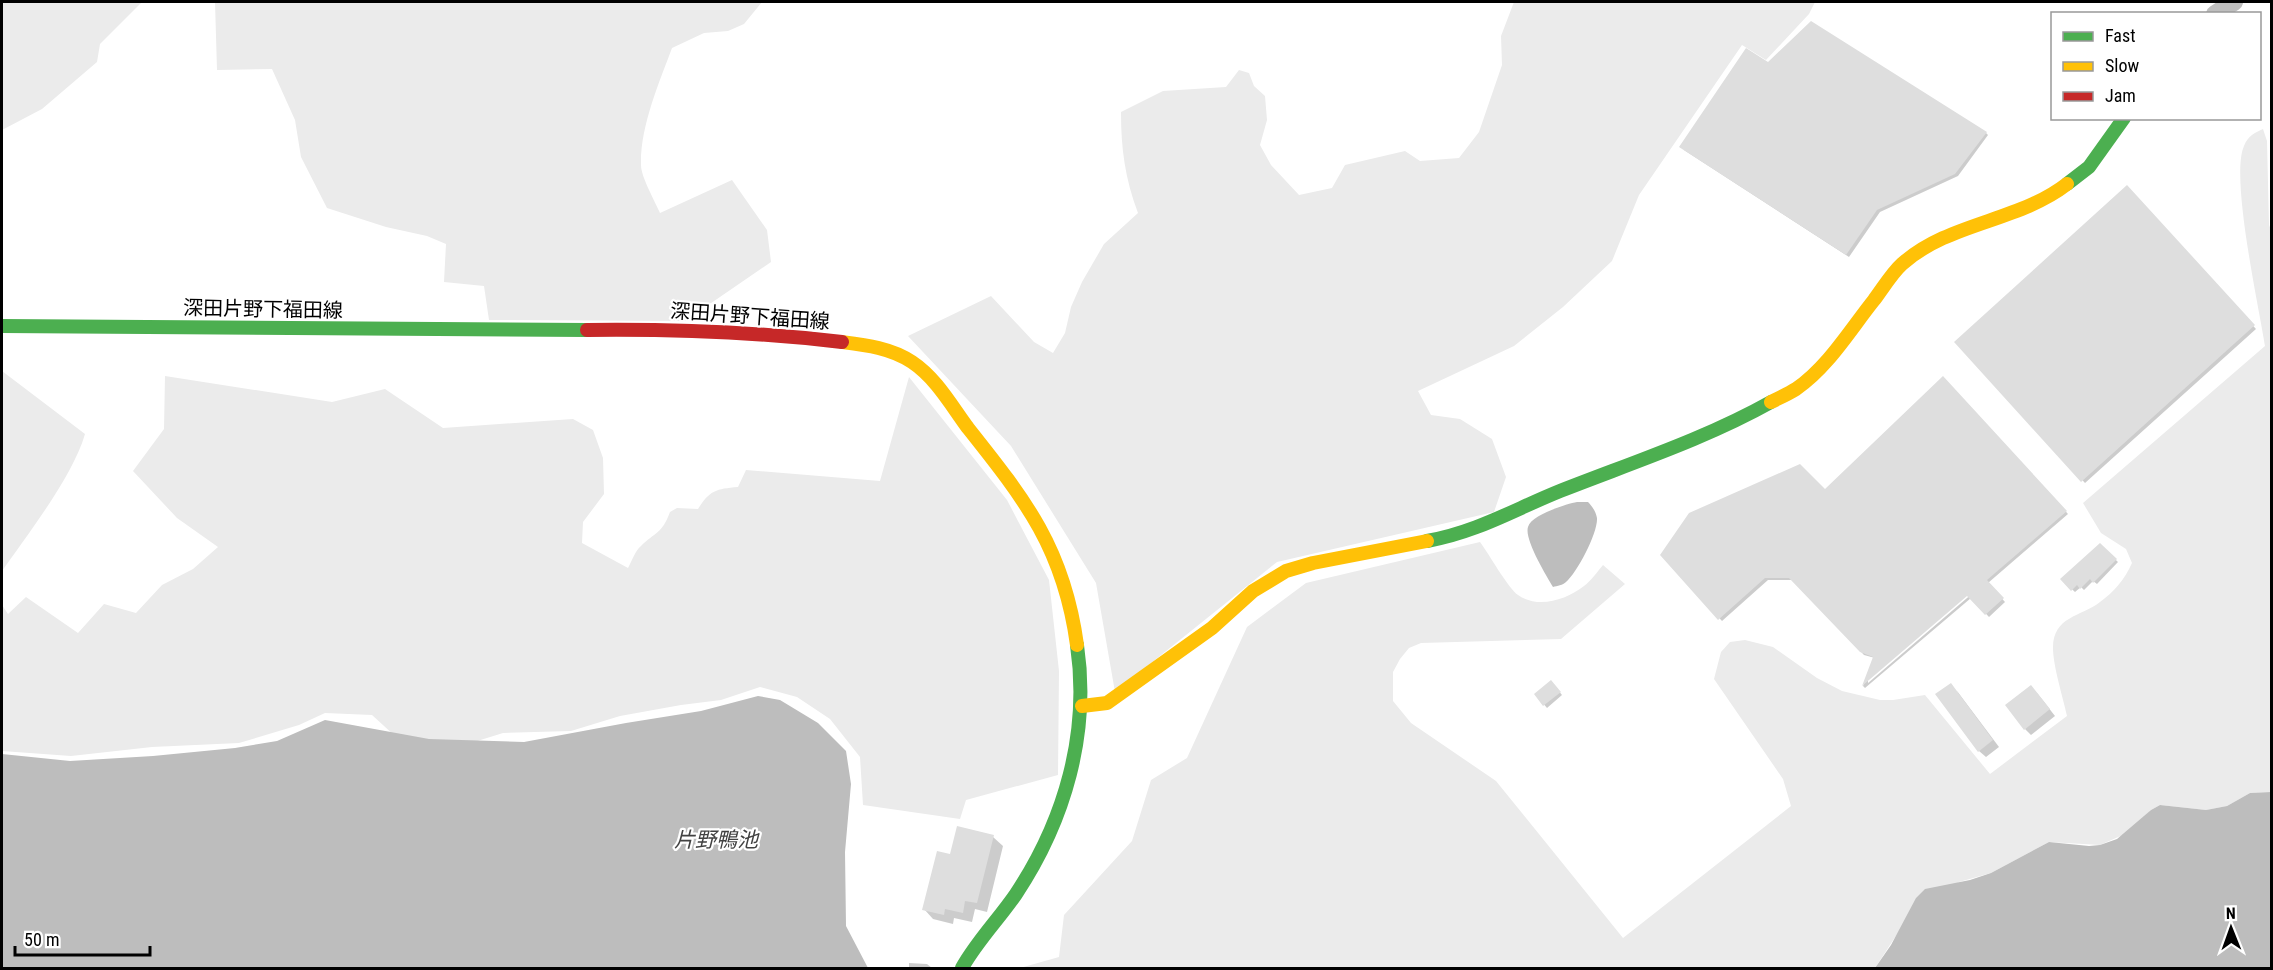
<svg xmlns="http://www.w3.org/2000/svg" width="2273" height="970" viewBox="0 0 2273 970" font-family="'Roboto Condensed','Noto Sans JP',sans-serif">
<style>
.green{fill:#ebebeb}
.water{fill:#bdbdbd}
.shadow{fill:#0003;fill-rule:evenodd}
.building{fill:#dedede}
.lines{fill:none;stroke-linecap:round;stroke-linejoin:round}
.street{stroke:#bebebe;stroke-width:18}
.fast{stroke:#4caf50;stroke-width:14}
.slow{stroke:#ffc107;stroke-width:14}
.jam{stroke:#c62828;stroke-width:14}
.labels{text-anchor:middle;stroke-width:4.5;stroke-linejoin:round;paint-order:stroke}
.street-label{font-size:20px;fill:#000;stroke:#fff}
.water-label{font-size:21px;font-style:italic;fill:#424242;stroke:#fff}
</style>
<rect width="100%" height="100%" fill="#fff"/>
<path class="green" d="M 2,2 L 142,2 L 100,44 L 97,62 L 42,109 L 2,130 Z
M 215,2 L 762,2 L 744,24 L 728,31 L 704,33 L 672,48 C 659,83 640,127 641,165 C 641,177 655,201 660,213 L 732,180 L 767,230 L 771,262 L 685,321 L 489,320 L 484,286 L 444,282 L 446,244 L 427,236 L 386,227 L 327,208 L 301,157 L 295,120 L 272,69 L 217,70 Z
M 1514,2 L 1815,2 L 1809,14 L 1766,60 L 1742,45 L 1639,195 L 1612,261 L 1563,307 L 1514,346 L 1418,391 L 1431,415 L 1460,419 L 1492,439 L 1506,477 L 1494,512 L 1277,562 L 1115,692 L 1096,583 L 1011,446 L 908,336 L 991,296 L 1034,342 L 1053,353 L 1065,333 L 1071,307 L 1082,282 L 1104,244 L 1138,213 C 1125,178 1121,149 1121,112 L 1163,91 L 1226,87 L 1239,70 L 1249,73 L 1254,86 L 1265,96 L 1267,120 L 1260,145 L 1271,165 L 1299,195 L 1332,188 L 1345,165 L 1405,151 L 1420,161 L 1459,158 L 1479,132 L 1502,65 L 1501,36 Z
M 2263,129 L 2267,141 L 2269,225 L 2272,232 L 2271,792 L 2250,793 L 2227,806 L 2206,810 L 2160,805 L 2151,810 L 2125,834 L 2100,845 L 2049,842 L 1991,873 L 1959,882 L 1899,931 L 1875,968 L 1020,968 L 1059,957 L 1064,915 L 1132,841 L 1151,780 L 1187,758 L 1247,627 L 1306,583 L 1480,542 C 1489,554 1508,588 1518,595 C 1538,609 1566,600 1584,586 C 1591,581 1597,572 1603,565 L 1625,584 L 1561,639 L 1421,643 L 1409,648 L 1400,659 L 1393,672 L 1393,701 L 1411,723 L 1496,781 L 1623,938 L 1791,806 L 1783,779 L 1714,679 L 1721,652 L 1730,642 L 1745,640 L 1773,647 L 1817,678 L 1842,691 L 1880,700 L 1893,700 L 1925,695 L 1990,774 L 2067,716 C 2063,697 2053,666 2053,648 C 2053,616 2081,617 2100,602 C 2114,592 2125,579 2132,563 L 2126,549 L 2101,533 L 2083,503 L 2265,346 C 2259,307 2230,177 2244,146 C 2248,136 2254,133 2263,129 Z
M 2,371 L 85,434 C 73,476 28,534 2,571 Z
M 165,376 L 332,402 L 385,389 L 443,428 L 573,419 L 593,430 L 603,458 L 604,494 L 583,522 L 582,543 L 628,568 C 632,561 635,551 641,546 C 655,532 662,534 670,512 L 677,508 L 698,509 C 710,490 716,489 738,487 L 746,470 L 880,481 L 909,377 L 1007,500 L 1049,580 L 1059,671 L 1058,775 L 966,800 L 960,819 L 863,805 L 860,757 L 830,719 L 797,697 L 760,687 L 721,700 L 681,705 L 620,716 L 571,731 L 503,733 L 458,747 L 407,747 L 372,715 L 325,713 L 299,725 L 239,743 L 152,747 L 71,756 L 2,751 L 2,605 L 8,614 L 26,597 L 78,633 L 104,604 L 136,613 L 162,585 L 193,569 L 218,547 L 177,518 L 133,471 L 164,429 Z"/>
<path class="water" d="M 1577,502 L 1588,502 C 1592,506 1596,512 1597,518 C 1598,533 1577,573 1566,582 C 1563,585 1557,586 1553,587 C 1546,575 1524,539 1528,527 C 1531,515 1566,504 1577,502 Z
M 758,696 L 780,700 L 818,723 L 846,751 L 851,784 L 845,852 L 846,926 L 868,968 L 2,968 L 2,754 L 70,761 L 153,756 L 235,748 L 277,741 L 325,720 L 429,739 L 524,742 L 626,723 L 701,711 Z
M 2271,792 L 2271,968 L 1875,968 L 1891,945 L 1916,898 L 1925,889 L 1970,880 L 1991,873 L 2049,842 L 2089,846 L 2100,845 L 2117,839 L 2151,810 L 2160,805 L 2206,810 L 2227,806 L 2250,793 Z"/>
<path class="shadow" d="M 1986,133 L 1988,135 L 1958,176 L 1880,212 L 1849,257 L 1684,150 Z
M 2127,187 L 2256,329 L 2085,483 L 1956,342 Z
M 1943,378 L 2068,514 L 1988,583 L 2005,602 L 1989,617 L 1971,598 L 1865,688 L 1863,686 L 1875,658 L 1864,655 L 1793,580 L 1768,580 L 1722,621 L 1661,555 L 1825,491 ZM 1972,590 L 1974,592 L 1868,683 L 1868,679 Z
M 2100,545 L 2118,562 L 2097,584 L 2093,581 L 2084,590 L 2081,587 L 2075,592 L 2062,580 Z
M 1554,685 L 1562,695 L 1547,708 L 1536,695 Z
M 1957,691 L 1999,747 L 1986,757 L 1979,751 Z
M 2037,693 L 2055,716 L 2031,735 L 2025,729 Z
M 993,837 L 1003,846 L 987,912 L 975,909 L 972,922 L 954,918 L 953,924 L 933,919 L 924,909 L 951,856 Z
M 909,963 L 927,964 L 932,968 L 909,968 Z"/>
<path class="building" d="M 1811,21 L 1987,132 L 1955,174 L 1877,210 L 1846,255 L 1679,147 L 1746,48 L 1768,62 Z
M 2127,185 L 2255,325 L 2081,482 L 1954,342 Z
M 1943,376 L 2067,511 L 1987,580 L 2004,598 L 1985,615 L 1967,596 L 1862,686 L 1873,657 L 1860,652 L 1789,578 L 1765,578 L 1718,620 L 1660,555 L 1689,513 L 1800,464 L 1825,489 Z
M 2100,543 L 2117,559 L 2093,583 L 2090,579 L 2080,589 L 2077,585 L 2071,591 L 2060,579 Z
M 1551,680 L 1561,692 L 1543,706 L 1534,694 Z
M 1951,683 L 1993,740 L 1978,752 L 1935,694 Z
M 2031,685 L 2050,709 L 2024,730 L 2005,705 Z
M 957,826 L 994,835 L 977,903 L 965,901 L 963,913 L 945,909 L 944,915 L 922,910 L 937,851 L 950,854 Z"/>
<g class="lines">
<path class="street" d="M 2215,14 L 2234,2"/>
<path class="fast" d="M 2067,184 L 2089,167 L 2124,118
M 2,326 L 587,330
M 1427,541 C 1477,532 1513,510 1560,491 C 1631,463 1705,439 1771,402
M 962,968 C 977,941 999,919 1016,894 C 1065,820 1090,733 1077,645"/>
<path class="slow" d="M 842,342 C 866,345 891,348 912,362 C 936,378 951,405 968,428 C 1026,501 1064,549 1077,645
M 1771,402 C 1779,398 1788,394 1796,389 C 1828,367 1850,330 1874,300 C 1883,288 1892,273 1902,264 C 1949,222 2018,222 2067,184
M 1082,706 L 1107,703 L 1212,628 L 1253,591 L 1286,571 L 1313,563 L 1427,541"/>
<path class="jam" d="M 587,330 C 673,329 757,332 842,342"/>
</g>
<g class="labels">
<g class="street-label">
<text transform="translate(263 309) rotate(1)" y="7">深田片野下福田線</text>
<text transform="translate(750 316) rotate(4)" y="7">深田片野下福田線</text>
</g>
<g class="water-label">
<text x="716" y="847">片野鴨池</text>
</g>
</g>
<rect width="2273" height="970" fill="none" stroke="#000000" stroke-width="6"/>
<rect x="2051" y="12" width="210" height="108" fill="#ffffff" stroke="#999999" stroke-width="1.5"/>
<rect x="2063" y="32" width="30" height="9" fill="#4caf50" stroke="#999999" stroke-width="1.5"/>
<text x="2105" y="42" font-size="18" fill="#000000">Fast</text>
<rect x="2063" y="62" width="30" height="9" fill="#ffc107" stroke="#999999" stroke-width="1.5"/>
<text x="2105" y="72" font-size="18" fill="#000000">Slow</text>
<rect x="2063" y="92" width="30" height="9" fill="#c62828" stroke="#999999" stroke-width="1.5"/>
<text x="2105" y="102" font-size="18" fill="#000000">Jam</text>
<g transform="translate(2231 928) rotate(359)" stroke="#ffffff" stroke-width="4.5" paint-order="stroke">
<path d="M0-4.5L10 22L0 15L-10 22Z" fill="#000000"/>
<text y="-9" font-size="16" font-weight="bold" text-anchor="middle" fill="#000000">N</text>
</g>
<path d="M15 946v9h135v-9" fill="none" stroke="#000000" stroke-width="3"/>
<text x="24" y="946" font-size="18" fill="#000000" stroke="#ffffff" stroke-width="4.5" paint-order="stroke">50 m</text>
</svg>
